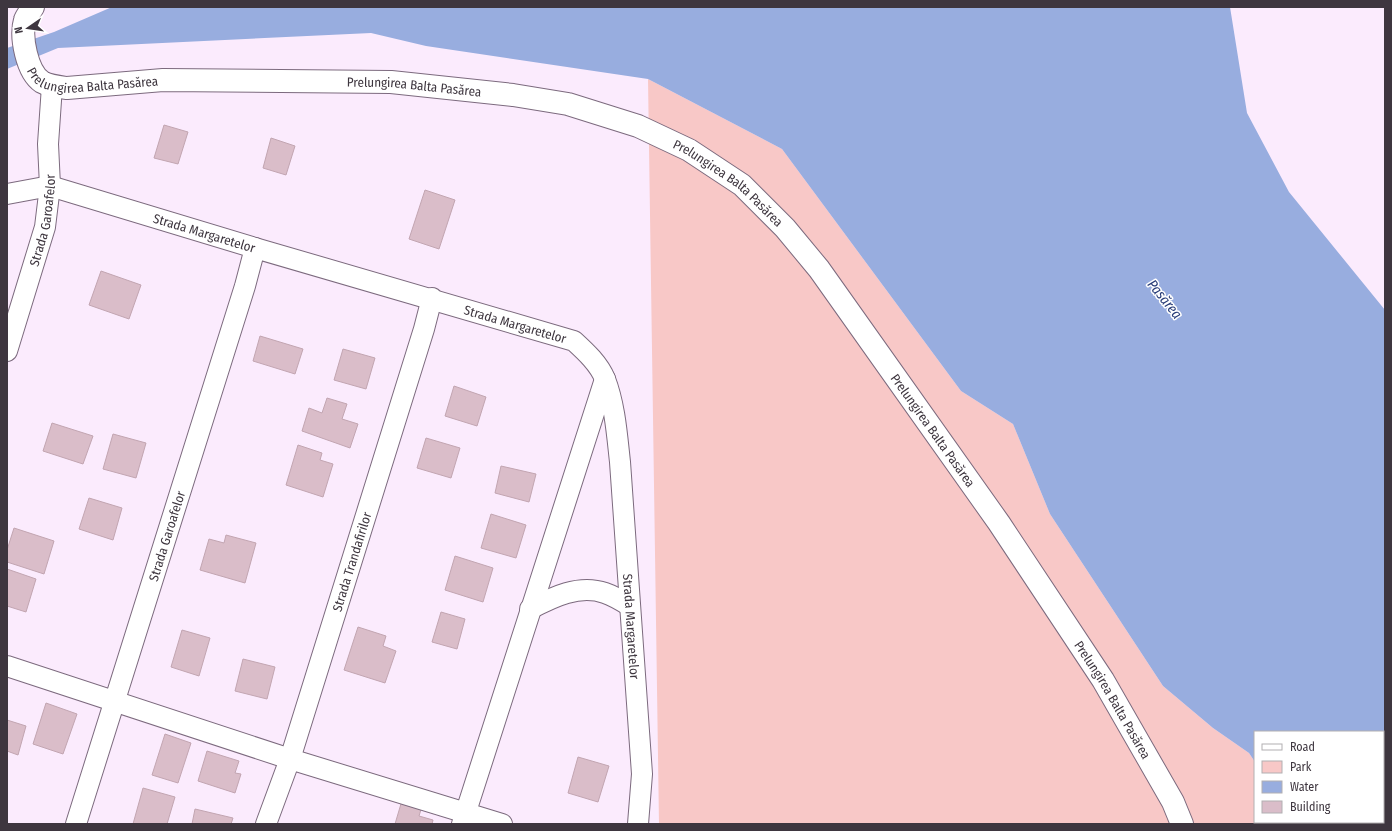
<svg xmlns="http://www.w3.org/2000/svg" width="1392" height="831" viewBox="0 0 1392 831" font-family="'Fira Sans Condensed',sans-serif">
<style>
.green{fill:#f8c8c7}
.water{fill:#98addf}
.building{fill:#dabdc9;stroke:#c2a5b1}
.lines{fill:none;stroke-linecap:round;stroke-linejoin:round}
.minor-casing{stroke:#7c6a7e;stroke-width:22}
.tertiary-casing{stroke:#7c6a7e;stroke-width:24}
.minor{stroke:#fff;stroke-width:20}
.tertiary{stroke:#fff;stroke-width:22}
.labels{text-anchor:middle;stroke-width:3;stroke-linejoin:round;paint-order:stroke}
.street-label{font-size:13px;fill:#3e363f;stroke:#fff}
.water-label{font-size:14px;font-style:italic;fill:#273c78;stroke:#fff}
</style>
<rect width="100%" height="100%" fill="#fbebfd"/>
<path class="green" d="M 648,79 L 782,149 L 961,391 L 1013,424 L 1050,514 L 1163,686 L 1213,728 L 1249,753 L 1255,762 L 1255,822 L 1302,822 L 1304,824 L 659,824 Z"/>
<path class="water" d="M 112,7 L 1230,7 L 1247,113 L 1289,192 L 1385,310 L 1385,824 L 1304,824 L 1302,822 L 1383,822 L 1383,732 L 1255,732 L 1255,762 L 1249,753 L 1213,728 L 1163,686 L 1050,514 L 1013,424 L 961,391 L 782,149 L 648,79 L 426,46 L 371,33 L 58,48 L 7,69 L 7,48 L 54,32 Z"/>
<path class="building" d="M 164,125 L 188,132 L 178,164 L 154,158 Z
M 271,138 L 295,146 L 286,175 L 263,168 Z
M 425,190 L 455,200 L 439,249 L 409,239 Z
M 101,271 L 141,285 L 129,319 L 89,305 Z
M 260,336 L 303,349 L 295,374 L 253,361 Z
M 343,349 L 375,358 L 366,389 L 334,380 Z
M 454,386 L 486,397 L 477,426 L 445,416 Z
M 327,398 L 347,404 L 342,419 L 358,424 L 350,448 L 302,431 L 309,408 L 322,413 Z
M 52,423 L 93,436 L 83,464 L 43,451 Z
M 113,434 L 146,443 L 136,478 L 103,469 Z
M 426,438 L 460,448 L 451,478 L 417,468 Z
M 298,445 L 322,453 L 320,460 L 333,464 L 323,497 L 286,485 Z
M 501,466 L 536,474 L 529,502 L 495,493 Z
M 89,498 L 122,508 L 113,540 L 79,529 Z
M 491,514 L 526,525 L 516,558 L 481,548 Z
M 14,528 L 54,541 L 44,574 L 7,562 L 7,550 Z
M 226,535 L 256,543 L 245,583 L 200,570 L 209,539 L 224,543 Z
M 455,556 L 493,568 L 483,602 L 445,590 Z
M 7,569 L 36,579 L 26,612 L 7,606 Z
M 441,612 L 465,619 L 457,649 L 432,642 Z
M 358,627 L 386,636 L 383,646 L 396,651 L 385,683 L 344,670 Z
M 182,630 L 210,638 L 199,676 L 171,667 Z
M 243,659 L 275,667 L 267,699 L 235,691 Z
M 46,703 L 77,714 L 63,754 L 33,744 Z
M 7,720 L 26,726 L 18,755 L 7,751 Z
M 165,734 L 191,743 L 178,783 L 152,775 Z
M 207,751 L 239,761 L 235,773 L 241,774 L 235,793 L 198,781 Z
M 578,757 L 609,766 L 598,802 L 568,793 Z
M 143,788 L 175,797 L 167,824 L 133,824 Z
M 403,797 L 423,803 L 419,816 L 433,820 L 432,824 L 395,824 Z
M 195,809 L 233,818 L 231,824 L 192,824 Z"/>
<g class="lines">
<defs>
<g id="minor">
<path id="s1" d="M 7,194 L 50,186 L 255,248 L 574,341 C 586,352 599,364 605,379 C 615,405 617,435 620,462 L 642,774 L 638,824"/>
<path id="s2" d="M 7,351 L 45,227 L 50,186 L 48,144 L 52,86"/>
<path d="M 530,609 C 553,597 579,584 605,593 C 614,596 622,601 630,606"/>
<path d="M 7,666 L 290,759 L 502,824"/>
<path id="s3" d="M 76,824 L 245,286 L 255,248"/>
<path id="s4" d="M 266,824 L 290,759 L 424,329 L 432,298"/>
<path d="M 462,824 L 605,379"/>
</g>
<g id="tertiary">
<path id="s5" d="M 33,7 C 31,11 26,16 25,20 C 20,37 27,72 42,82 C 49,86 59,87 67,88 L 163,80 L 391,82 L 513,95 L 568,104 L 638,126 L 689,150 L 742,185 L 785,228 L 819,269 L 999,523 L 1103,680 L 1173,802 L 1182,824"/>
</g>
</defs>
<use href="#minor" class="minor-casing"/>
<use href="#tertiary" class="tertiary-casing"/>
<use href="#minor" class="minor"/>
<use href="#tertiary" class="tertiary"/>
</g>
<g class="labels">
<g class="street-label">
<text dy="5" stroke="none"><textPath href="#s5" startOffset="132">Prelungirea Balta Pasărea</textPath></text>
<text dy="5" stroke="none"><textPath href="#s5" startOffset="456">Prelungirea Balta Pasărea</textPath></text>
<text dy="5" stroke="none"><textPath href="#s5" startOffset="792">Prelungirea Balta Pasărea</textPath></text>
<text dy="5" stroke="none"><textPath href="#s2" startOffset="136">Strada Garoafelor</textPath></text>
<text dy="5" stroke="none"><textPath href="#s1" startOffset="205">Strada Margaretelor</textPath></text>
<text dy="5" stroke="none"><textPath href="#s1" startOffset="529">Strada Margaretelor</textPath></text>
<text dy="5" stroke="none"><textPath href="#s5" startOffset="1116">Prelungirea Balta Pasărea</textPath></text>
<text dy="5" stroke="none"><textPath href="#s3" startOffset="302">Strada Garoafelor</textPath></text>
<text dy="5" stroke="none"><textPath href="#s4" startOffset="276">Strada Trandafirilor</textPath></text>
<text dy="5" stroke="none"><textPath href="#s1" startOffset="889">Strada Margaretelor</textPath></text>
<text dy="5" stroke="none"><textPath href="#s5" startOffset="1440">Prelungirea Balta Pasărea</textPath></text>
</g>
<g class="water-label">
<text transform="translate(1165 299) rotate(51)" y="5">Pasărea</text>
</g>
</g>
<rect width="1392" height="831" fill="none" stroke="#3e363f" stroke-width="16"/>
<rect x="1254" y="731" width="130" height="92" fill="#ffffff" stroke="#b2afb2"/>
<rect x="1262" y="744" width="20" height="6" fill="#ffffff" stroke="#b2afb2"/>
<text x="1290" y="751" font-size="12" fill="#3e363f">Road</text>
<rect x="1262" y="761" width="20" height="12" fill="#f8c8c7" stroke="#b2afb2"/>
<text x="1290" y="771" font-size="12" fill="#3e363f">Park</text>
<rect x="1262" y="781" width="20" height="12" fill="#98addf" stroke="#b2afb2"/>
<text x="1290" y="791" font-size="12" fill="#3e363f">Water</text>
<rect x="1262" y="801" width="20" height="12" fill="#dabdc9" stroke="#b2afb2"/>
<text x="1290" y="811" font-size="12" fill="#3e363f">Building</text>
<g transform="translate(28 28) rotate(257)" stroke="#ffffff" stroke-width="3" paint-order="stroke">
<path d="M0-3L7 15L0 10L-7 15Z" fill="#3e363f"/>
<text y="-6" font-size="11" font-weight="bold" text-anchor="middle" fill="#3e363f">N</text>
</g>
</svg>
